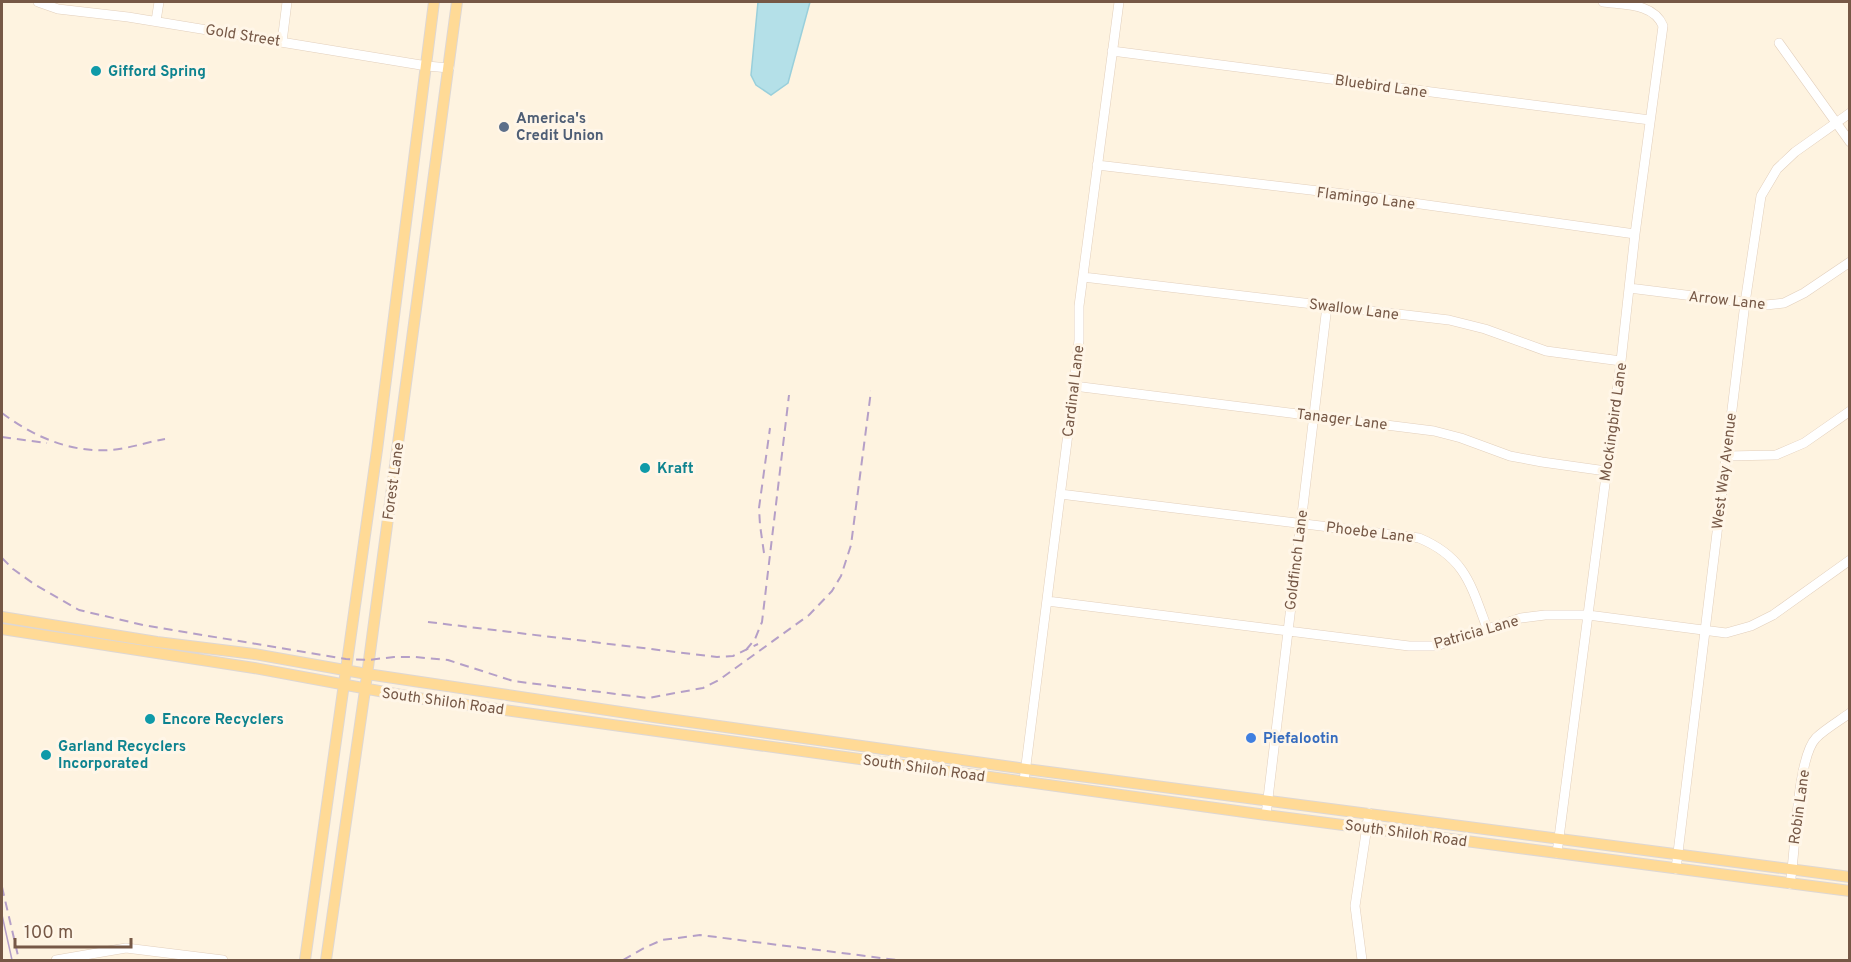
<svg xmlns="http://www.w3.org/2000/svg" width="1851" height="962" viewBox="0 0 1851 962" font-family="Overpass,sans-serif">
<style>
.water{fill:#b4e0e8;stroke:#99cfdb;stroke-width:1.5}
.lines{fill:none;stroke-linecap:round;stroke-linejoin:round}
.minor-casing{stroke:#e2cfbc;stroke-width:10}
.major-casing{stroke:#ded7d3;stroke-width:12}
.minor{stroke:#fff;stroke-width:9}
.major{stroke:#ffda96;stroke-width:10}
.tram{stroke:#b59fc7;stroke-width:1.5}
.rail{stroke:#b59fc7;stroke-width:2;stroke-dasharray:9 6;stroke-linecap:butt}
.culture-dot{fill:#0f9aa8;stroke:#fff6e8;stroke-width:2}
.service-dot{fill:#5c6f8a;stroke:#fff6e8;stroke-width:2}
.shop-dot{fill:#3f7fe0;stroke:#fff6e8;stroke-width:2}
.labels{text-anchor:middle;stroke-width:6;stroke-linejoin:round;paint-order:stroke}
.street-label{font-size:15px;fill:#765846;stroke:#fff6e8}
.culture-label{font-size:15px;font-weight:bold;fill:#0d838f;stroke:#fff6e8;text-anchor:start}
.service-label{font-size:15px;font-weight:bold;fill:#4e5e75;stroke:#fff6e8;text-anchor:start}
.shop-label{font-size:15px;font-weight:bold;fill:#366cbe;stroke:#fff6e8;text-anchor:start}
</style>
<rect width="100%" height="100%" fill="#fef3e0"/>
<path class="water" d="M 758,2 L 810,2 L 788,83 L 771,95 L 756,85 L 751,75 Z"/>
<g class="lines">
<defs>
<path id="minor" d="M 38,2 L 58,9 L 128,17 L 427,66 L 449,68
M 156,21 L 159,2
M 282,42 L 287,2
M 1779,43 L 1850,142
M 1112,51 L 1650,120
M 1097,165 L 1370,197 L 1635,234
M 1083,277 L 1449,320 L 1485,329 L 1546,351 L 1621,361
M 1629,288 L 1766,305 L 1784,303 L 1804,293 L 1850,262
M 1074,386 L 1434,431 L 1461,438 L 1510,456 L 1542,462 L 1606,471
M 1726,456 L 1776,455 L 1804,443 L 1850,411
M 1060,494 L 1419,538 C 1465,557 1471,585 1487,628
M 1047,601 L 1409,646 L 1436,646 L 1521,618 L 1545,615 L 1588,615 L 1726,633 L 1751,626 L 1773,615 L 1850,560
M 1024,781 L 1074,386 L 1079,340 L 1079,306 L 1119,2
M 1266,815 L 1327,306
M 1557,853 L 1621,361 L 1635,234 L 1663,26 C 1654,3 1624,5 1603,2
M 1676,869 L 1745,303 L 1761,196 L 1777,169 L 1795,152 L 1850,113
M 1790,884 C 1796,853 1796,759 1816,738 C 1825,729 1839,721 1850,713
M 56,960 L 126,948 L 223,960
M 1362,960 L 1355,906 L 1369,813"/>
<path id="major" d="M 2,617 L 157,642 L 254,654 L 367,674 L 654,717 L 1026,769 L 1850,877
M 2,629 L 254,668 L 417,698 L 1266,815 L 1850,891
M 305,960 L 377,450 L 434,2
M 326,960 L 365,690 L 457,2"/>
</defs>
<use href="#minor" class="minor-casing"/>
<use href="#major" class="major-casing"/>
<use href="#minor" class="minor"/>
<use href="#major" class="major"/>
<path class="tram" d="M 2,915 L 12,960"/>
<path class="rail" d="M 2,413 C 32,436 71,453 110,450 C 128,449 147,442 165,439
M 2,437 L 47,443
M 764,553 L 760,525 L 759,508 L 770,428
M 2,558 L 13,569 L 34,584 L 79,610 L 143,625 L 346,659 L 368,660 L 394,657 L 415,657 L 448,660 L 513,681 L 648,698 L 703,688 L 719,680 L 809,615 L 832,591 L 841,576 L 851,545 L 871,391
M 428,622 L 717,657 L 733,656 L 758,644
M 746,650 L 755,639 L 762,622 L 789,395
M 2,887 L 19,960
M 623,960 L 644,948 L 662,940 L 700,935 L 897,960"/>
</g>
<g class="culture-dot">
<circle cx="96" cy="71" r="6"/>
<circle cx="645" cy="468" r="6"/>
<circle cx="150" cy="719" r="6"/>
<circle cx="46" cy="755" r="6"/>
</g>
<circle class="service-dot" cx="504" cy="127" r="6"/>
<circle class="shop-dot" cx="1251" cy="738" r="6"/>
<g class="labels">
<g class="street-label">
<text transform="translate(243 35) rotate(9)" y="5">Gold Street</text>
<text transform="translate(1381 86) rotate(8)" y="5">Bluebird Lane</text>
<text transform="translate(1366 198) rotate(7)" y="5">Flamingo Lane</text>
<text transform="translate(1727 300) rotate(6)" y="5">Arrow Lane</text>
<text transform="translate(1354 309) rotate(7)" y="5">Swallow Lane</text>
<text transform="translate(1073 391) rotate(-83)" y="5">Cardinal Lane</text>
<text transform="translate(1342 419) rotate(7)" y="5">Tanager Lane</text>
<text transform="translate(1613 422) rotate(-82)" y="5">Mockingbird Lane</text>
<text transform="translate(1724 471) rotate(-83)" y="5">West Way Avenue</text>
<text transform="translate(393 481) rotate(-82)" y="5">Forest Lane</text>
<text transform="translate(1370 532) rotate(7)" y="5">Phoebe Lane</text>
<text transform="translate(1296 560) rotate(-83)" y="5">Goldfinch Lane</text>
<text transform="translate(1476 632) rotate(-16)" y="5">Patricia Lane</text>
<text transform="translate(443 701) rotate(8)" y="5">South Shiloh Road</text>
<text transform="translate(924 768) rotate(8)" y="5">South Shiloh Road</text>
<text transform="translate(1799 807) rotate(-82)" y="5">Robin Lane</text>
<text transform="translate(1406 833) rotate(8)" y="5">South Shiloh Road</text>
</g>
<g class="culture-label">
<text x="108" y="76">Gifford Spring</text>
<text x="657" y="473">Kraft</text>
<text x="162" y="724">Encore Recyclers</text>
<text x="58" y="751">Garland Recyclers<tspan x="58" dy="17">Incorporated</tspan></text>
</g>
<g class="service-label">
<text x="516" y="123">America's<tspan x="516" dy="17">Credit Union</tspan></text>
</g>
<g class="shop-label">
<text x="1263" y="743">Piefalootin</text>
</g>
</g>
<rect width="1851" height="962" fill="none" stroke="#765846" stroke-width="6"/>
<path d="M15 938v9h116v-9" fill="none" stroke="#765846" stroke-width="3"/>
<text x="24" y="938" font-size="18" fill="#765846" stroke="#fff6e8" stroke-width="4.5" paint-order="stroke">100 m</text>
</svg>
